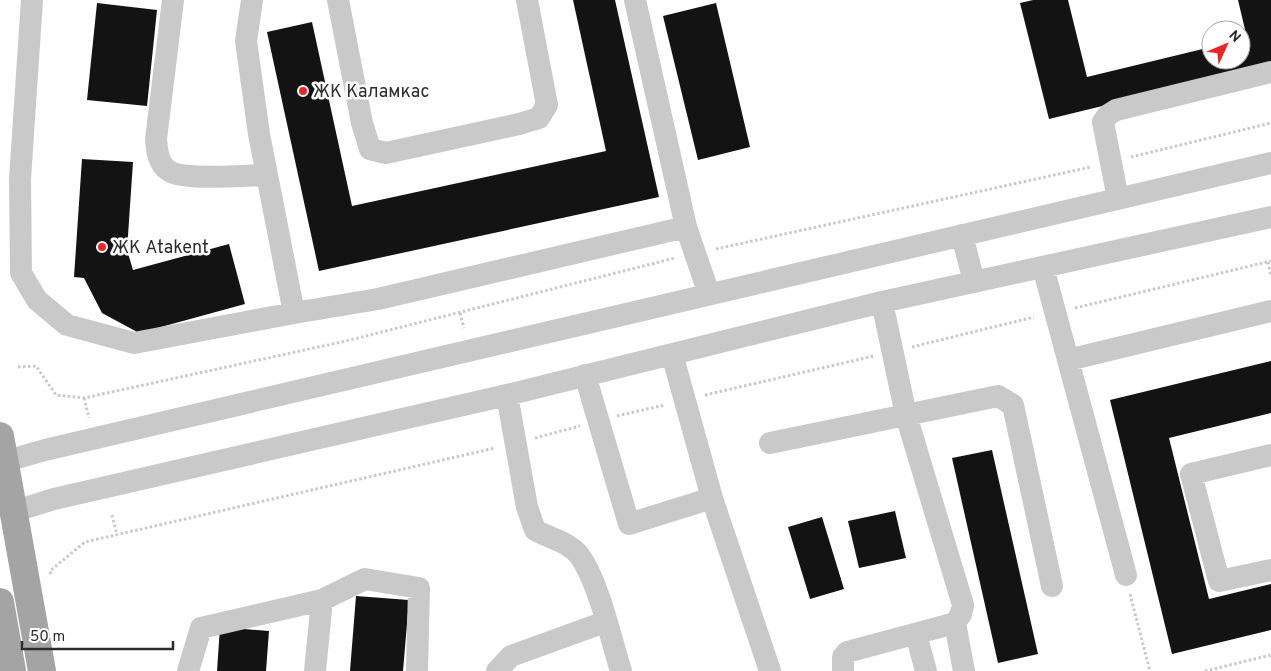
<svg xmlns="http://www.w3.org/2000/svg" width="1271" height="671" viewBox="0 0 1271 671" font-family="Overpass,sans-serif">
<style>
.building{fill:#131313}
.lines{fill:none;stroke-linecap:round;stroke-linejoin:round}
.path{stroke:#c9c9c9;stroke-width:3;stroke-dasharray:2.5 2.5;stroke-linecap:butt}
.minor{stroke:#c9c9c9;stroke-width:22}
.major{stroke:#a4a4a4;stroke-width:28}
.poi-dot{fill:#ed2326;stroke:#fff;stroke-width:2}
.labels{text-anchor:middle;stroke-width:5;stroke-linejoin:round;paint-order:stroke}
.poi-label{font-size:18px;fill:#2c2c2c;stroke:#fff;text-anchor:start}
</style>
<rect width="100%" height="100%" fill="#fff"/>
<path class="building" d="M 573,0 L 615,0 L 659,197 L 319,271 L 267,32 L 312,22 L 352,206 L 606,151 Z
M 1033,0 L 1068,0 L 1087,77 L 1211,47 L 1211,60 L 1241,60 L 1241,40 L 1247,38 L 1238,0 L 1271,0 L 1271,65 L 1049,119 L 1020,3 Z
M 97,3 L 157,10 L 147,106 L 87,100 Z
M 716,3 L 750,147 L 698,160 L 663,16 Z
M 82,159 L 133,162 L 127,250 L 133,270 L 229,244 L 245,304 L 139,333 L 102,313 L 84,278 L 74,277 Z
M 1271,361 L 1271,413 L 1169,438 L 1209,599 L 1271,584 L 1271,630 L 1172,654 L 1110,400 Z
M 992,450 L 1038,654 L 998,663 L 952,458 Z
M 895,511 L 906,558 L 859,568 L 848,521 Z
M 822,517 L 844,589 L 810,599 L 788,527 Z
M 356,596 L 409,600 L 403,671 L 350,671 Z
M 220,627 L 269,631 L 266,671 L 217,671 Z"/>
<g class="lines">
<path class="path" d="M 1131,157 L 1271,123
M 716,249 L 1091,167
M 1268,262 L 1271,275
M 1075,308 L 1271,261
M 460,313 L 464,328
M 912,347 L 1034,317
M 18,367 L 36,366 L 56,395 L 84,398 L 346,341 L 675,258
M 705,395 L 874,356
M 84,398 L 89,418
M 617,416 L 665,405
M 535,438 L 580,426
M 112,515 L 117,535
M 51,574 L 50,571 L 85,542 L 495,448
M 1130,594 L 1150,671
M 1205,671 L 1271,655"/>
<path class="minor" d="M 32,0 L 20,179 L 21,273 L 37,300 L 67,325 L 134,343 L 294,313
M 173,0 L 156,139 C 157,151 158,164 169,171 C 185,181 246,175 267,175
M 252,0 L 246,41 L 259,134 L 294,313 L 378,299 L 686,227 L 635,0
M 338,0 L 362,123 L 370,149 L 386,153 L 519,124 L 539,118 L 547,105 L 527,0
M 1118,199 L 1103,122 L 1108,115 L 1116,110 L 1271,72
M 686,227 L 709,294
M 962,235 L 974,282
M 1043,267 L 1126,575
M 882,302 L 906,415 L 998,396 L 1013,405 L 1052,586
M 1068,360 L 1271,311
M 585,375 L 629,524 L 712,498 L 672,354
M 507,395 L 527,507 L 535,530 C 549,538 569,542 579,555 C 598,580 611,639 621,671
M 770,443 L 906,415 L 963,605 L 961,614 L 955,623 L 847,652 L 843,657 L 843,671
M 1271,455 L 1191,474 L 1219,581 L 1271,570
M 3,462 L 45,450 L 1271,163
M 712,498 L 770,671
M 12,512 L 54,499 L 507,395 L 882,302 L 1271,217
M 955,623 L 964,671
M 916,634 L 926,671
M 188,671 L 201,628 L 322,600 L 365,579 L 419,588 L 417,671
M 315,671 L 322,600
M 497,671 L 511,656 L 605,622"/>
<path class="major" d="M 0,436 L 42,671
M 0,602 L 12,671"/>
</g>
<g class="poi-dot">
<circle cx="303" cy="91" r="5"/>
<circle cx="102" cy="247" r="5"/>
</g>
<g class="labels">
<g class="poi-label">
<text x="313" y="97">ЖК Каламкас</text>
<text x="112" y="253">ЖК Atakent</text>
</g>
</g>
<g transform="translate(1226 45) rotate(46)"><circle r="24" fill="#ffffff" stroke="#ababab"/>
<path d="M0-4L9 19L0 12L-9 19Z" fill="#ed2326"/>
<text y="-8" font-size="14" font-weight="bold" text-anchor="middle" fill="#2c2c2c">N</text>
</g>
<path d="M22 641v8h151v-8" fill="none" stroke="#2c2c2c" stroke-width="2.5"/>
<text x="30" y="641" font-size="15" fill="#2c2c2c" stroke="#ffffff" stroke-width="4" paint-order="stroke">50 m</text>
</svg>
